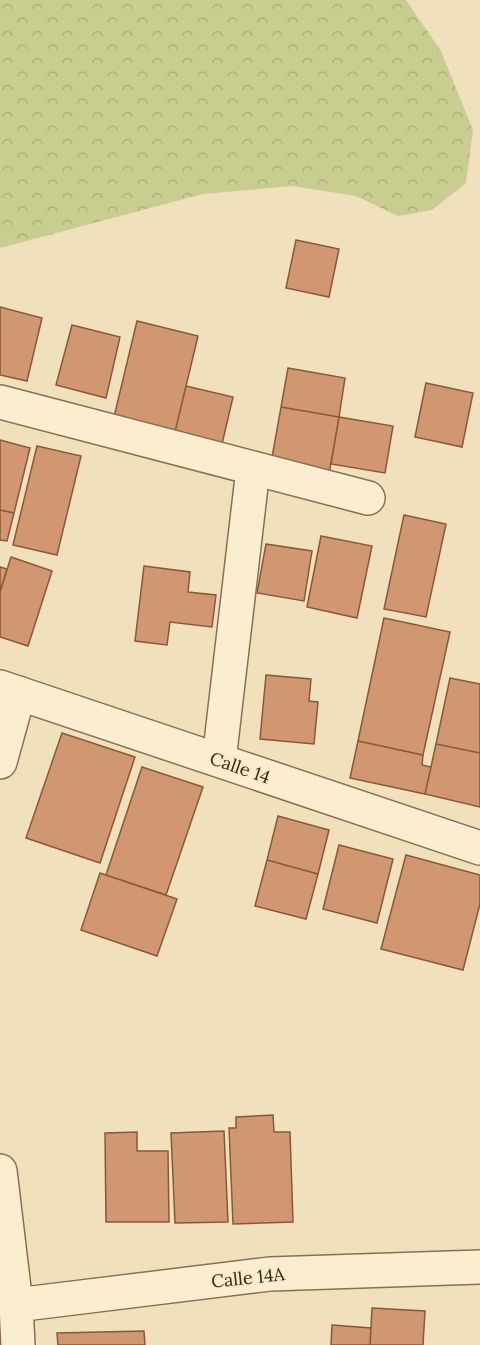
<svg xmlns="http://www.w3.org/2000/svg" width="480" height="1345" viewBox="0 0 480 1345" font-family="Lora,serif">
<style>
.forest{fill:url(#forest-crowns)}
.building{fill:#d19770;stroke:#895839;stroke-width:1.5}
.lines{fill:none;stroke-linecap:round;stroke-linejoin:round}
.minor-casing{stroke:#897055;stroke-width:36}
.minor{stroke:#fbedd0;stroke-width:33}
.labels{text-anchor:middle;stroke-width:4.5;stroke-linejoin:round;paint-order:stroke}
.street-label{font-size:18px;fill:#37281b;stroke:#f7eacc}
</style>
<defs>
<pattern id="forest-crowns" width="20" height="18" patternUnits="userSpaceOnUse" patternTransform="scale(1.5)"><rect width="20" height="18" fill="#c8ce90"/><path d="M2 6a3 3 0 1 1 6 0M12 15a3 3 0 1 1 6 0" fill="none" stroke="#acb17c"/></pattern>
</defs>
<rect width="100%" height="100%" fill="#f0e0bc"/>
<path class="forest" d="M 0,0 L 406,0 L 441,51 L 473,130 L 466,183 L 432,210 L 398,216 L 356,196 L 292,186 L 203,194 L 0,248 Z"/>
<path class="building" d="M 296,240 L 339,249 L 329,297 L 286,288 Z
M 0,307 L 42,318 L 27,381 L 0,375 Z
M 137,321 L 198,336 L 175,432 L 114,417 Z
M 72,325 L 120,337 L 106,398 L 56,385 Z
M 288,368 L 345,378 L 339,417 L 281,407 Z
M 426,383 L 473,393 L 462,447 L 415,437 Z
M 186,386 L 233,397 L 222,444 L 175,432 Z
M 281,407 L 339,417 L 329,474 L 271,463 Z
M 339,417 L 393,426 L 385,473 L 331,464 Z
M 0,440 L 30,448 L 14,513 L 0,510 Z
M 37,446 L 81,456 L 57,555 L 13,545 Z
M 0,510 L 14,513 L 7,541 L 0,540 Z
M 404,515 L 446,524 L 426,617 L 384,609 Z
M 321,536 L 372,546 L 357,618 L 307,607 Z
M 266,544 L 312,551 L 304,601 L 257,593 Z
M 11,557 L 52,571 L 28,646 L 0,637 L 0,592 Z
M 144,566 L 190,572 L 188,592 L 216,595 L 212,627 L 170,622 L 167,645 L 135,641 Z
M 0,567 L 7,569 L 0,592 Z
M 384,618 L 450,632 L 423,755 L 358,741 Z
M 266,675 L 311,679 L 309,701 L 318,702 L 314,744 L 260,739 Z
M 450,678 L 480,684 L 480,753 L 436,744 Z
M 62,733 L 135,757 L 100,863 L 26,838 Z
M 358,741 L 423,755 L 422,765 L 431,767 L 425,794 L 350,778 Z
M 436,744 L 480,753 L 480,807 L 425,794 Z
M 142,767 L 203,787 L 166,895 L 106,875 Z
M 278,816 L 329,830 L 318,874 L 267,860 Z
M 339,845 L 393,859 L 377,923 L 323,909 Z
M 406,855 L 480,875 L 480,904 L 463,970 L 381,949 Z
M 267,860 L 318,874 L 306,919 L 255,906 Z
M 100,873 L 177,899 L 157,956 L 81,930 Z
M 273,1115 L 274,1132 L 290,1132 L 293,1222 L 233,1224 L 229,1128 L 236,1128 L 236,1117 Z
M 224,1131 L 228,1222 L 175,1223 L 171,1133 Z
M 137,1132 L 137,1151 L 168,1151 L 169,1222 L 106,1222 L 105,1133 Z
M 372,1308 L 425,1311 L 423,1345 L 370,1345 Z
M 332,1325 L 371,1328 L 370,1345 L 331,1345 Z
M 144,1331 L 145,1345 L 58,1345 L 57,1333 Z"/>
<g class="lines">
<defs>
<path id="minor" d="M 0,402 L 368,498
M 0,687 L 480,848
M 219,760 L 253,469
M 0,762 L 19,693
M 0,1171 L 16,1305 L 18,1345
M 16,1305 L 270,1274 L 480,1267"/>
</defs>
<use href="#minor" class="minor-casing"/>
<use href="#minor" class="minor"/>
</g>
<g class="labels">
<g class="street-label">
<text transform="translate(240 768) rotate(19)" y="6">Calle 14</text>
<text transform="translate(248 1278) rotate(-6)" y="6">Calle 14A</text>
</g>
</g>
</svg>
